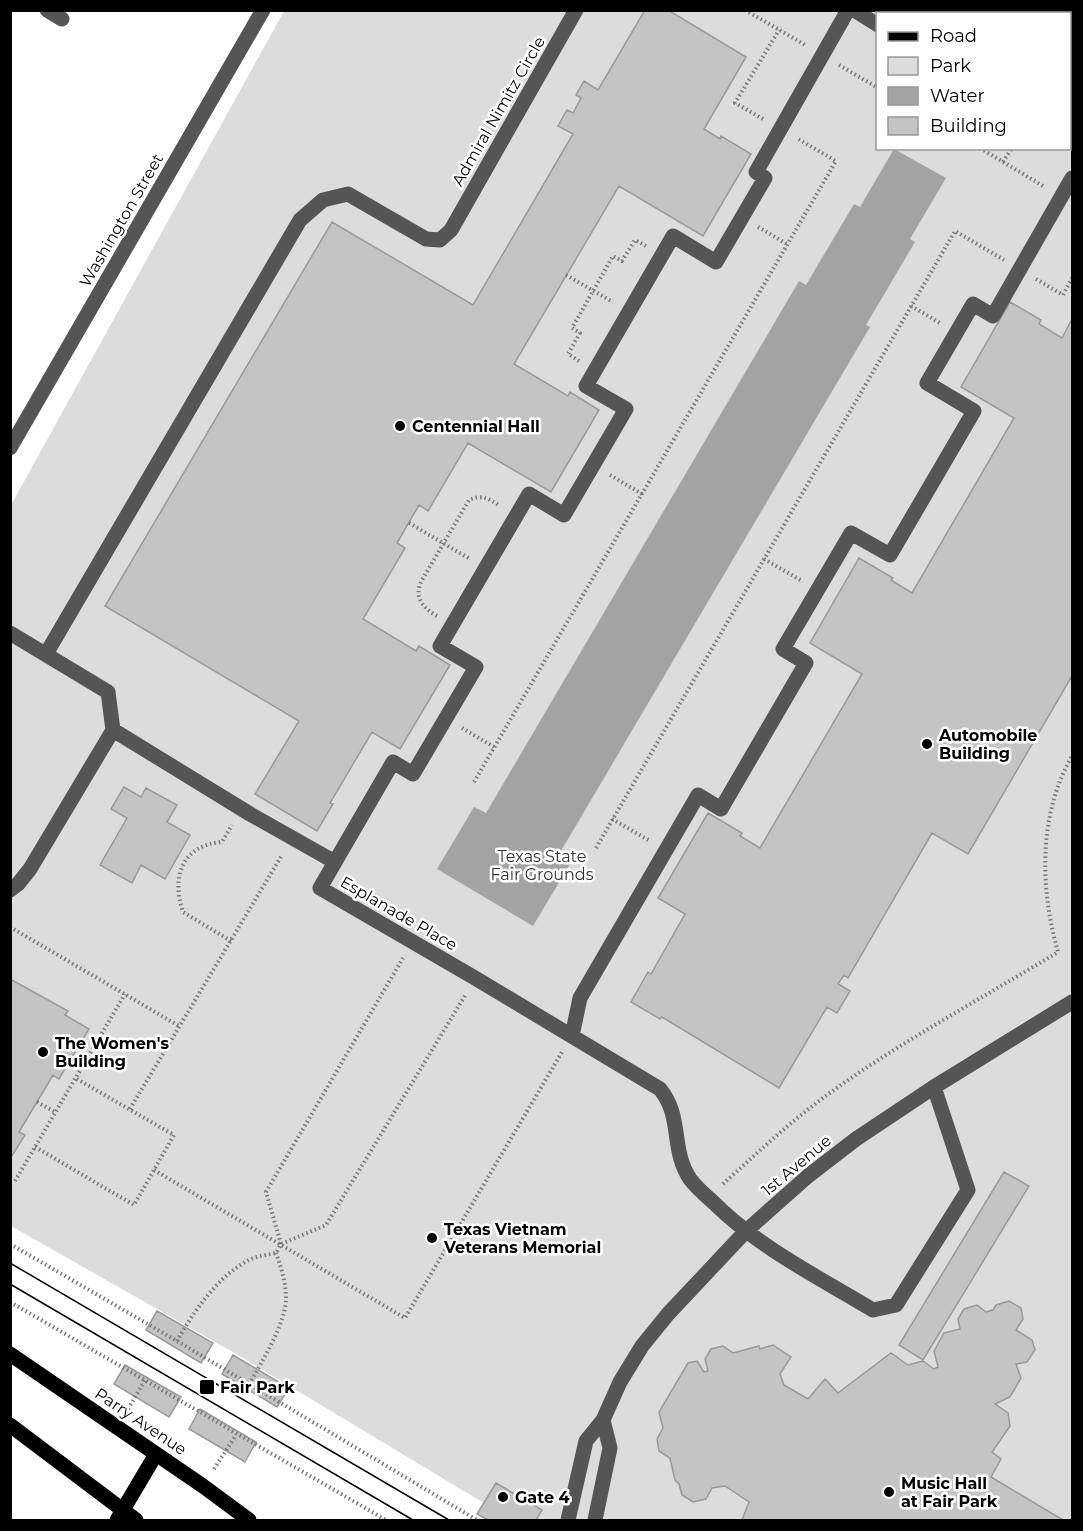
<svg xmlns="http://www.w3.org/2000/svg" width="1083" height="1531" viewBox="0 0 1083 1531" font-family="Montserrat,sans-serif">
<style>
.green{fill:#dcdcdc;fill-rule:evenodd}
.water{fill:#a3a3a3}
.building{fill:#c4c4c4;stroke:#999;stroke-width:1.5}
.lines{fill:none;stroke-linecap:round;stroke-linejoin:round}
.path{stroke:#777;stroke-width:4;stroke-dasharray:1.5 3;stroke-linecap:butt}
.minor{stroke:#555;stroke-width:15}
.major{stroke:#000;stroke-width:15}
.tram{stroke:#000;stroke-width:1.5}
.poi-dot{fill:#000;stroke:#fff;stroke-width:2}
.labels{text-anchor:middle;stroke-width:5;stroke-linejoin:round;paint-order:stroke}
.street-label{font-size:16px;fill:#000;stroke:#fff}
.poi-label{font-size:16px;font-weight:bold;fill:#000;stroke:#fff;text-anchor:start}
.park-label{font-size:16px;fill:#333;stroke:#fff}
</style>
<rect width="100%" height="100%" fill="#fff"/>
<path class="green" d="M 284,11 L 1072,11 L 1072,1520 L 512,1520 L 238,1355 L 11,1226 L 11,505 ZM 878,14 L 1070,14 L 1070,148 L 878,148 Z"/>
<path class="water" d="M 894,149 L 946,178 L 910,239 L 915,242 L 866,325 L 870,327 L 558,856 L 570,864 L 533,926 L 437,869 L 474,807 L 486,813 L 799,281 L 806,285 L 854,204 L 860,207 Z"/>
<path class="building" d="M 645,10 L 668,10 L 746,57 L 704,129 L 720,139 L 721,136 L 751,154 L 703,236 L 619,186 L 514,364 L 568,396 L 570,392 L 599,410 L 551,492 L 468,443 L 428,511 L 419,505 L 397,543 L 405,548 L 363,619 L 416,651 L 419,646 L 450,665 L 400,749 L 372,732 L 330,803 L 333,804 L 317,831 L 255,794 L 299,721 L 105,606 L 332,222 L 473,305 L 573,134 L 558,126 L 567,110 L 573,113 L 581,98 L 576,95 L 584,81 L 598,90 Z
M 1010,302 L 1041,320 L 1039,324 L 1062,338 L 1072,319 L 1072,676 L 968,854 L 932,833 L 848,978 L 844,975 L 838,984 L 850,991 L 837,1013 L 827,1007 L 779,1088 L 662,1017 L 660,1019 L 631,1002 L 648,972 L 651,974 L 685,914 L 658,898 L 708,813 L 742,833 L 740,836 L 760,848 L 862,674 L 810,643 L 859,558 L 893,578 L 891,580 L 912,593 L 1014,418 L 961,387 Z
M 124,787 L 141,797 L 146,788 L 177,805 L 167,822 L 190,835 L 165,879 L 141,865 L 132,883 L 100,865 L 127,818 L 111,809 Z
M 10,979 L 68,1011 L 65,1015 L 89,1029 L 59,1079 L 53,1075 L 19,1132 L 25,1135 L 10,1159 Z
M 1004,1172 L 1029,1186 L 923,1360 L 899,1345 Z
M 1009,1301 L 1021,1308 L 1023,1319 L 1016,1330 L 1032,1340 L 1035,1350 L 1027,1362 L 1016,1364 L 1021,1378 L 1010,1397 L 995,1404 L 1008,1413 L 1010,1426 L 992,1452 L 1001,1459 L 991,1477 L 1063,1520 L 742,1520 L 749,1502 L 725,1486 L 712,1488 L 706,1499 L 693,1502 L 682,1495 L 679,1484 L 675,1480 L 670,1458 L 659,1451 L 657,1439 L 663,1428 L 659,1412 L 688,1363 L 697,1361 L 704,1372 L 708,1371 L 705,1359 L 711,1349 L 723,1346 L 733,1353 L 759,1346 L 760,1349 L 773,1345 L 791,1357 L 780,1374 L 784,1385 L 808,1399 L 825,1379 L 838,1393 L 891,1353 L 908,1365 L 923,1361 L 934,1369 L 938,1367 L 934,1351 L 944,1333 L 960,1329 L 958,1319 L 964,1309 L 977,1305 L 986,1312 L 993,1310 L 996,1305 Z
M 157,1311 L 213,1343 L 201,1363 L 146,1330 Z
M 233,1355 L 289,1388 L 277,1407 L 222,1374 Z
M 125,1365 L 181,1397 L 169,1417 L 114,1384 Z
M 200,1409 L 256,1442 L 245,1462 L 189,1429 Z
M 496,1483 L 542,1510 L 536,1520 L 488,1520 L 477,1514 Z"/>
<g class="lines">
<path class="path" d="M 745,10 L 807,46
M 839,65 L 878,88
M 763,119 L 735,103 L 779,30
M 980,148 L 1043,186
M 1003,162 L 1012,148
M 758,227 L 787,244
M 566,275 L 613,302
M 1036,279 L 1063,295 L 1072,278
M 911,306 L 940,323
M 579,361 L 568,354 L 580,333 L 572,328 L 613,256 L 622,261 L 635,240 L 646,246
M 610,475 L 642,494
M 409,523 L 470,559
M 764,559 L 802,581
M 437,616 C 423,608 413,597 422,580 L 469,500 C 482,494 489,499 500,506
M 462,728 L 494,747
M 474,782 L 836,161 L 798,139
M 612,819 L 650,841
M 596,848 L 955,231 L 1004,260
M 10,927 L 179,1026
M 231,941 L 183,912 C 171,877 182,845 222,842 L 232,825
M 37,1102 L 55,1112
M 130,1109 L 282,855
M 35,1147 L 134,1205 L 174,1135 L 75,1078
M 154,1170 L 405,1318 L 562,1052
M 15,1181 L 125,994
M 723,1184 C 757,1153 790,1122 827,1095 C 900,1042 981,999 1058,952 C 1040,889 1038,815 1072,756
M 10,1244 L 177,1341 L 477,1520
M 281,1244 L 266,1192 L 403,958
M 10,1302 L 386,1520
M 177,1341 C 194,1311 218,1276 249,1260 C 257,1256 267,1255 276,1253 L 281,1244 L 326,1225 L 466,994
M 249,1384 C 262,1362 286,1323 286,1298 C 286,1283 281,1267 276,1253
M 128,1409 L 145,1380
M 214,1469 L 236,1435"/>
<path class="minor" d="M 47,10 L 62,19
M 854,10 L 878,25
M 1019,10 L 1024,14
M 1070,40 L 1072,42
M 1070,140 L 1072,141
M 10,448 L 263,10
M 10,633 L 108,692 L 113,730
M 46,654 L 300,220 L 323,200 L 348,194 L 426,239 L 440,240 L 451,230 L 576,10
M 335,862 L 393,762 L 413,774 L 476,667 L 440,646 L 529,494 L 564,515 L 626,409 L 586,386 L 673,236 L 716,262 L 765,178 L 756,172 L 848,10
M 10,890 L 18,884 L 30,869 L 113,730 L 250,814 L 335,862 L 320,888 L 475,978 L 660,1089 C 683,1117 670,1149 690,1179 C 696,1187 705,1195 713,1202 C 758,1247 818,1277 873,1310 L 896,1305 L 968,1190 L 934,1087
M 572,1036 L 580,998 L 698,795 L 721,809 L 806,663 L 783,649 L 851,533 L 890,555 L 974,411 L 927,383 L 973,304 L 993,316 L 1072,178
M 568,1520 L 586,1441 L 603,1420 L 620,1382 L 642,1346 L 668,1314 L 746,1231 L 808,1176 L 856,1139 L 934,1087 L 1072,1002
M 595,1520 L 610,1448 L 603,1420"/>
<path class="major" d="M 10,1354 L 203,1486 L 249,1520
M 10,1425 L 136,1520
M 117,1520 L 156,1454"/>
<path class="tram" d="M 10,1263 L 449,1520
M 10,1284 L 413,1520"/>
</g>
<g class="poi-dot">
<circle cx="400" cy="426" r="6"/>
<circle cx="927" cy="744" r="6"/>
<circle cx="43" cy="1052" r="6"/>
<circle cx="432" cy="1238" r="6"/>
<rect x="199" y="1379" width="16" height="16" rx="3"/>
<circle cx="889" cy="1492" r="6"/>
<circle cx="503" cy="1497" r="6"/>
</g>
<g class="labels">
<g class="street-label">
<text transform="translate(498 111) rotate(-60)" y="6">Admiral Nimitz Circle</text>
<text transform="translate(121 220) rotate(-60)" y="6">Washington Street</text>
<text transform="translate(399 913) rotate(30)" y="6">Esplanade Place</text>
<text transform="translate(796 1165) rotate(-40)" y="6">1st Avenue</text>
<text transform="translate(141 1421) rotate(34)" y="6">Parry Avenue</text>
</g>
<g class="poi-label">
<text x="412" y="432">Centennial Hall</text>
<text x="939" y="741">Automobile<tspan x="939" dy="18">Building</tspan></text>
<text x="55" y="1049">The Women's<tspan x="55" dy="18">Building</tspan></text>
<text x="444" y="1235">Texas Vietnam<tspan x="444" dy="18">Veterans Memorial</tspan></text>
<text x="220" y="1393">Fair Park</text>
<text x="901" y="1489">Music Hall<tspan x="901" dy="18">at Fair Park</tspan></text>
<text x="515" y="1503">Gate 4</text>
</g>
<g class="park-label">
<text x="542" y="862">Texas State<tspan x="542" dy="18">Fair Grounds</tspan></text>
</g>
</g>
<rect width="1083" height="1531" fill="none" stroke="#000000" stroke-width="24"/>
<rect x="876" y="12" width="195" height="138" fill="#ffffff" stroke="#999999" stroke-width="1.5"/>
<rect x="888" y="32" width="30" height="9" fill="#000000" stroke="#999999" stroke-width="1.5"/>
<text x="930" y="42" font-size="18" fill="#000000">Road</text>
<rect x="888" y="57" width="30" height="18" fill="#dcdcdc" stroke="#999999" stroke-width="1.5"/>
<text x="930" y="72" font-size="18" fill="#000000">Park</text>
<rect x="888" y="87" width="30" height="18" fill="#a3a3a3" stroke="#999999" stroke-width="1.5"/>
<text x="930" y="102" font-size="18" fill="#000000">Water</text>
<rect x="888" y="117" width="30" height="18" fill="#c4c4c4" stroke="#999999" stroke-width="1.5"/>
<text x="930" y="132" font-size="18" fill="#000000">Building</text>
</svg>
